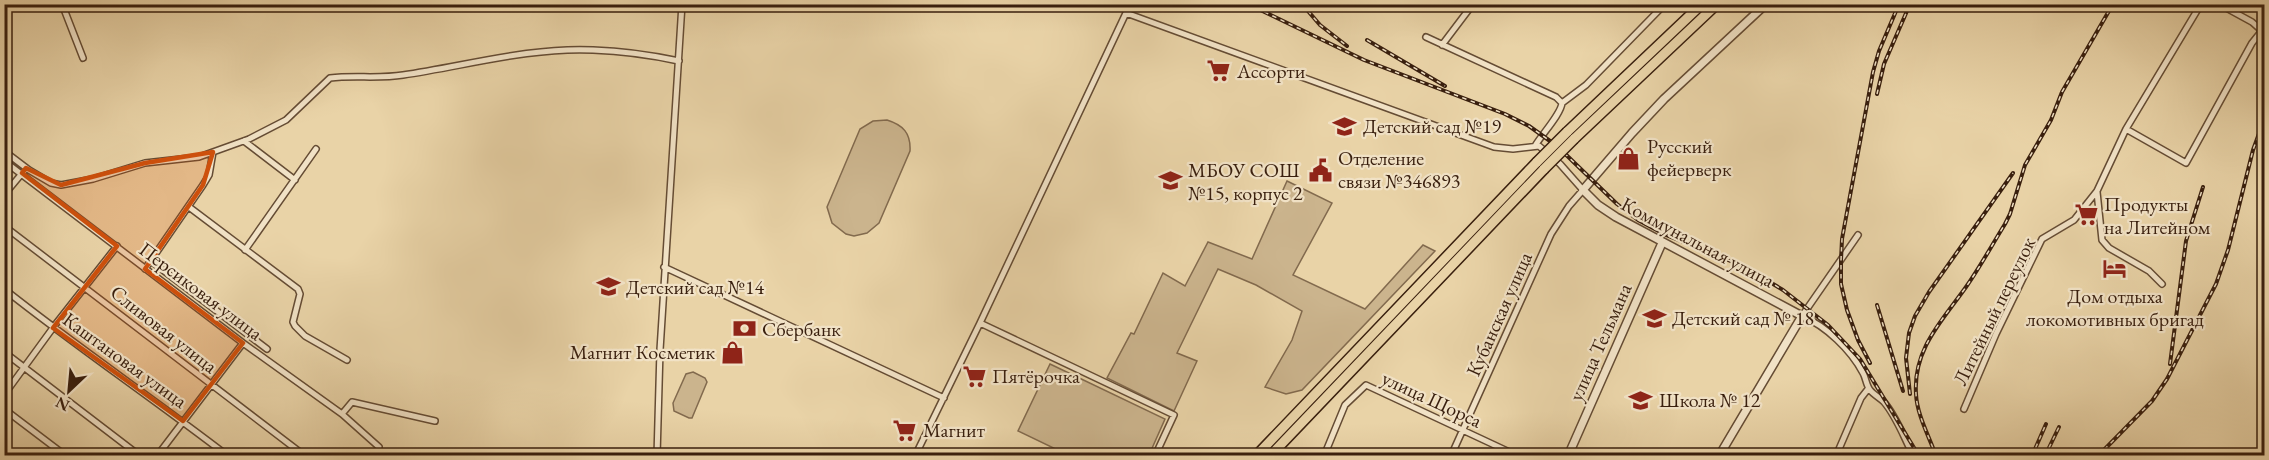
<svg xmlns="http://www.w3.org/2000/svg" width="2269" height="460" viewBox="0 0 2269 460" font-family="'EB Garamond',serif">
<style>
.green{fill:#cbb48d;stroke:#826a4e;stroke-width:1.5}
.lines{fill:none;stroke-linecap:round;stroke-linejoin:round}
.minor-casing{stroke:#654c34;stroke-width:8}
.tertiary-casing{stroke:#654c34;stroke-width:10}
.trunk-casing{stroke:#391f0e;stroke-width:12}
.minor{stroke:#f1e2c6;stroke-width:5}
.tertiary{stroke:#f1e2c6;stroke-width:7}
.trunk{stroke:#e9d3a7;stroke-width:9}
.rail-casing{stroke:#391f0e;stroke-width:4}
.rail{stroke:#f1e2c6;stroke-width:1.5;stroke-dasharray:4.5;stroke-linecap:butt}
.trunk-bridge-casing{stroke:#391f0e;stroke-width:12;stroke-linecap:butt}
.trunk-bridge{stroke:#e9d3a7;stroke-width:9}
.marked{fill:#ce500c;fill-opacity:0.2;stroke:#ce500c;stroke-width:4.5;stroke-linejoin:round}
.labels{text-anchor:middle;stroke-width:4.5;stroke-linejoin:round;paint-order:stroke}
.poi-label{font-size:20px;fill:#391f0e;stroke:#f1e2c6;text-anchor:start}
.street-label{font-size:20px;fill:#391f0e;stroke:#f1e2c6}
</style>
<rect width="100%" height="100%" fill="#e9d3a7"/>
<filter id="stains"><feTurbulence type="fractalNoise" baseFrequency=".00333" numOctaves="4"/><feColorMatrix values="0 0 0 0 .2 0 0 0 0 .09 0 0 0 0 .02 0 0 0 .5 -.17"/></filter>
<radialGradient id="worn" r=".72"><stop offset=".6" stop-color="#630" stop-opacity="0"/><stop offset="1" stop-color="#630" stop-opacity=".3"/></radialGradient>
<path class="green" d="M 887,120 C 903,125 911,133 910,151 L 879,223 L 867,233 L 854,236 L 846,234 L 832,223 L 827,207 L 860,129 L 873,121 Z
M 1287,181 L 1332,203 L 1293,275 L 1365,309 L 1423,245 L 1435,251 L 1302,390 L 1286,394 L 1265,387 L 1292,340 L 1302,311 L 1256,285 L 1218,269 L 1177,353 L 1197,361 L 1174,411 L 1107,378 L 1131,333 L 1134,334 L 1163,273 L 1185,286 L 1208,242 L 1252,259 Z
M 1050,364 L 1165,419 L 1149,455 L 1068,455 L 1018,431 Z
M 693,372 L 705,378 L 707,382 L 692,418 L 689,418 L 674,411 L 673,403 L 686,374 Z"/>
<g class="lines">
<defs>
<path id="minor" d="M 62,4 L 83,58
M 124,4 L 124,6
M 2219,4 L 2252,22 L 2261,30
M 1426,37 L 1556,97 L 1562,103
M 1442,45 L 1473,4
M 2126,129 L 2186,163 L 2252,43 L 2264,28
M 244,141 L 295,180
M 1535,146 C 1542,134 1561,114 1562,103 L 1586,85 L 1665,4
M 4,151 L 29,170 L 51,183 L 61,185 L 93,179 L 145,163 L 199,157 L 249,139 L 286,120 L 330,78 C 354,75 379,79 403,75 C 465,66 530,47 593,50 C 622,51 651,55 679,61
M 4,161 L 243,343 L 342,414 L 379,447 L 375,456
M 2097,192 L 2102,240 L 2109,248 L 2149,271 L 2162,284
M 4,195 L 24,171
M 189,207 L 298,289 L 300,294 L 293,322 L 295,326 L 305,336 L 347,360
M 4,226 L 305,456
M 1858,235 L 1802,316 C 1826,326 1851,350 1863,373 C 1866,378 1866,385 1870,390 C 1874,395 1880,398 1884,402 C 1896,416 1903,435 1911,451 L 1909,456
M 245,250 L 316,149
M 151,261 L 267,349
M 664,267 L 944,398
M 145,269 L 203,185 L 209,175 L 213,152
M 4,289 C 77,347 154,399 228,456
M 980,323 L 1126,13 L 1494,147 L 1513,149 L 1539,146 L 1560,164 L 1583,190 L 1569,206 L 1551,234 L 1451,456
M 4,352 L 140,456
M 4,395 L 55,325 L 117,246
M 4,409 L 66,456
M 1964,409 L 1996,334 L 2042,239 L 2074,220 L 2097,191 L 2126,129 L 2201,4
M 342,414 L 352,402 L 435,421
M 157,456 L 243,343
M 657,456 L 660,350 L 682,4
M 915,456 L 980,323 L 1174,415 L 1155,456
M 1324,456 L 1345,405 L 1366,385 L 1518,456
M 1836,456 L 1861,398 L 1868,389"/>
<path id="tertiary" d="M 1568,456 L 1662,243
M 1719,456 L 1802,316 L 1616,217 L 1598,205 L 1583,190 L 1632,133 L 1664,99 L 1766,4"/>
<path id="trunk" d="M 1567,132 L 1702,4
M 1574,139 L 1717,4
M 1256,456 L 1537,162
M 1270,456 L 1544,169"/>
</defs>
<use href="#minor" class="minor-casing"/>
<use href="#tertiary" class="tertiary-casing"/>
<use href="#trunk" class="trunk-casing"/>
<use href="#minor" class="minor"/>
<use href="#tertiary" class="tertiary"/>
<use href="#trunk" class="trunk"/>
<defs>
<path id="rail" d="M 1248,4 L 1364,60 L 1505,114 L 1529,126 L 1557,146 L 1617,204 L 1638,220 L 1666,235 L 1743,266 L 1783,290 L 1828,325 L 1860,359 L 1919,456
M 1302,4 L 1320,25 L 1347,46
M 1367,40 L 1445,86
M 1877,94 L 1884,64 L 1910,4
M 1877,305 L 1903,391
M 1870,363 L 1858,340 L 1847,310 L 1841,284 L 1841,260 L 1842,239 L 1873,72 L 1879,51 L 1899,4
M 2170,364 L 2186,241 L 2203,187
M 1910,394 L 1906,358 L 1909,333 L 1915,316 L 1929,292 L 2013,173
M 1936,456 C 1929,436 1917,415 1916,394 C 1913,349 1942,321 1966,287 C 1980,267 1992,245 2005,224 L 2010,214 L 2025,165 L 2051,120 L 2062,92 L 2113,4
M 2032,456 L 2046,424
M 2045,456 L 2059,427
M 2098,456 L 2152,401 L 2167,379 L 2216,284 L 2228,250 L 2253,150 L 2264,120"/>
</defs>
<use href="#rail" class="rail-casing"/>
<use href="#rail" class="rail"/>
<defs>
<path id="trunk-bridge" d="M 1537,162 L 1567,132
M 1544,169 L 1574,139"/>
</defs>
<use href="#trunk-bridge" class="trunk-bridge-casing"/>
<use href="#trunk-bridge" class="trunk-bridge"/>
</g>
<path class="marked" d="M 213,152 L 203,185 L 145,269 L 243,343 L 183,421 L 53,328 L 117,246 L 22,173 L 26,168 L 61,185 L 145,163 Z"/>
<defs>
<symbol id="supermarket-bare" viewBox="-9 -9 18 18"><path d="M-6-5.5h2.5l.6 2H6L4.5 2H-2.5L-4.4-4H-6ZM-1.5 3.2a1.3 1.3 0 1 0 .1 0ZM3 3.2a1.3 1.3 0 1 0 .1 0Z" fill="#8f2418" stroke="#f1e2c6" stroke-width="2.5" paint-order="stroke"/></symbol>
<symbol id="school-bare" viewBox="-9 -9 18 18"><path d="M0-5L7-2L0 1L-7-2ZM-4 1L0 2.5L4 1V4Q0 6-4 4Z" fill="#8f2418" stroke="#f1e2c6" stroke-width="2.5" paint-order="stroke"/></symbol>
<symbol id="shop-bare" viewBox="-9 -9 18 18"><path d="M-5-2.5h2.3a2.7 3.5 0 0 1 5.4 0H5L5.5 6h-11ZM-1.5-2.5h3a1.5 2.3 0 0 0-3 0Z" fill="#8f2418" stroke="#f1e2c6" stroke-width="2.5" paint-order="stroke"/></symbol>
<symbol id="civic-bare" viewBox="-9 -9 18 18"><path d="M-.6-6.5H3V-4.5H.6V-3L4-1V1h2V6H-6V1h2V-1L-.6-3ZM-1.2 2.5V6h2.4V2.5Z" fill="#8f2418" stroke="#f1e2c6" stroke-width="2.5" paint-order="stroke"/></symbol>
<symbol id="hotel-bare" viewBox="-9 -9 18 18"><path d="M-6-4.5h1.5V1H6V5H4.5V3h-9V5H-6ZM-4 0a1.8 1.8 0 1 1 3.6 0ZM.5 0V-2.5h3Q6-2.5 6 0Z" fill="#8f2418" stroke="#f1e2c6" stroke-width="2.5" paint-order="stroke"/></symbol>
<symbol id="bank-bare" viewBox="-9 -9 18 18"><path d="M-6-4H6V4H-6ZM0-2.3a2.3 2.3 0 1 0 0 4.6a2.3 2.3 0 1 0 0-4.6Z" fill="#8f2418" stroke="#f1e2c6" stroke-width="2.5" paint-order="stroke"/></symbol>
</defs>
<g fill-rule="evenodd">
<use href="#supermarket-bare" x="1202" y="54" width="33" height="33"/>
<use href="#school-bare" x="1328" y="110" width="33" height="33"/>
<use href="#shop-bare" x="1612" y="142" width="33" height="33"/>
<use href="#civic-bare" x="1304" y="154" width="33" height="33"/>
<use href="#school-bare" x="1154" y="164" width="33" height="33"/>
<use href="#supermarket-bare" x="2070" y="198" width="33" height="33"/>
<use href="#hotel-bare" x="2098" y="252" width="33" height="33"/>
<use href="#school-bare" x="592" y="270" width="33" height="33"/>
<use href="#school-bare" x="1638" y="302" width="33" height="33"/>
<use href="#bank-bare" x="728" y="312" width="33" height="33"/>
<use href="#shop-bare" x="716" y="336" width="33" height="33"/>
<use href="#supermarket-bare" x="958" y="360" width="33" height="33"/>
<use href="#school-bare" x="1624" y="384" width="33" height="33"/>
<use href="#supermarket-bare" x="888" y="414" width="33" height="33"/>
</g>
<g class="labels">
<g class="poi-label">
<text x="1237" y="78">Ассорти</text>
<text x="1363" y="133">Детский сад №19</text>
<text x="1647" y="153">Русский<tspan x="1647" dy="23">фейерверк</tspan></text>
<text x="1338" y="165">Отделение<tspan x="1338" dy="23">связи №346893</tspan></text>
<text x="1188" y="177">МБОУ СОШ<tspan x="1188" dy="23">№15, корпус 2</tspan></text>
<text x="2104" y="211">Продукты<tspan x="2104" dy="23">на Литейном</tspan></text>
<text x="626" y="294">Детский сад №14</text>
<text x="2115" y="303" text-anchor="middle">Дом отдыха<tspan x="2115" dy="23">локомотивных бригад</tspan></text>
<text x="1672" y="325">Детский сад № 18</text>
<text x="762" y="336">Сбербанк</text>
<text x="715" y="359" text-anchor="end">Магнит Косметик</text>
<text x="992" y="383">Пятёрочка</text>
<text x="1659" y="407">Школа № 12</text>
<text x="923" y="437">Магнит</text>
</g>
<g class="street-label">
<text transform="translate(1698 242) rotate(28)" y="7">Коммунальная улица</text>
<text transform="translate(201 291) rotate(37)" y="7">Персиковая улица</text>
<text transform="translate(1994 311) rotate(-64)" y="7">Литейный переулок</text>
<text transform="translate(1499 314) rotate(-66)" y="7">Кубанская улица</text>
<text transform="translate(164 329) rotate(38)" y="7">Сливовая улица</text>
<text transform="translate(1600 342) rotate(-66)" y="7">улица Тельмана</text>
<text transform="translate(125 360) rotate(36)" y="7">Каштановая улица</text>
<text transform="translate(1432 399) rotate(25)" y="7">улица Щорса</text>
</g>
</g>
<rect width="2269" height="460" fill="none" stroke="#e9d3a7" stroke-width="24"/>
<rect x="6" y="6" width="2257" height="448" fill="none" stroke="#391f0e" stroke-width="3"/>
<rect x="12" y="12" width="2245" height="436" fill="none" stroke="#391f0e" stroke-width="1.5"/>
<g transform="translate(69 391) rotate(206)" stroke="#f1e2c6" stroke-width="4.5" paint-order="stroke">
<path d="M0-4.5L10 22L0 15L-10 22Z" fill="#391f0e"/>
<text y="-9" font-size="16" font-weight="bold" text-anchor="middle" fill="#391f0e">N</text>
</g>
<rect width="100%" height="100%" filter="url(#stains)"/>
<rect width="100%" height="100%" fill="url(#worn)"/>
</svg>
